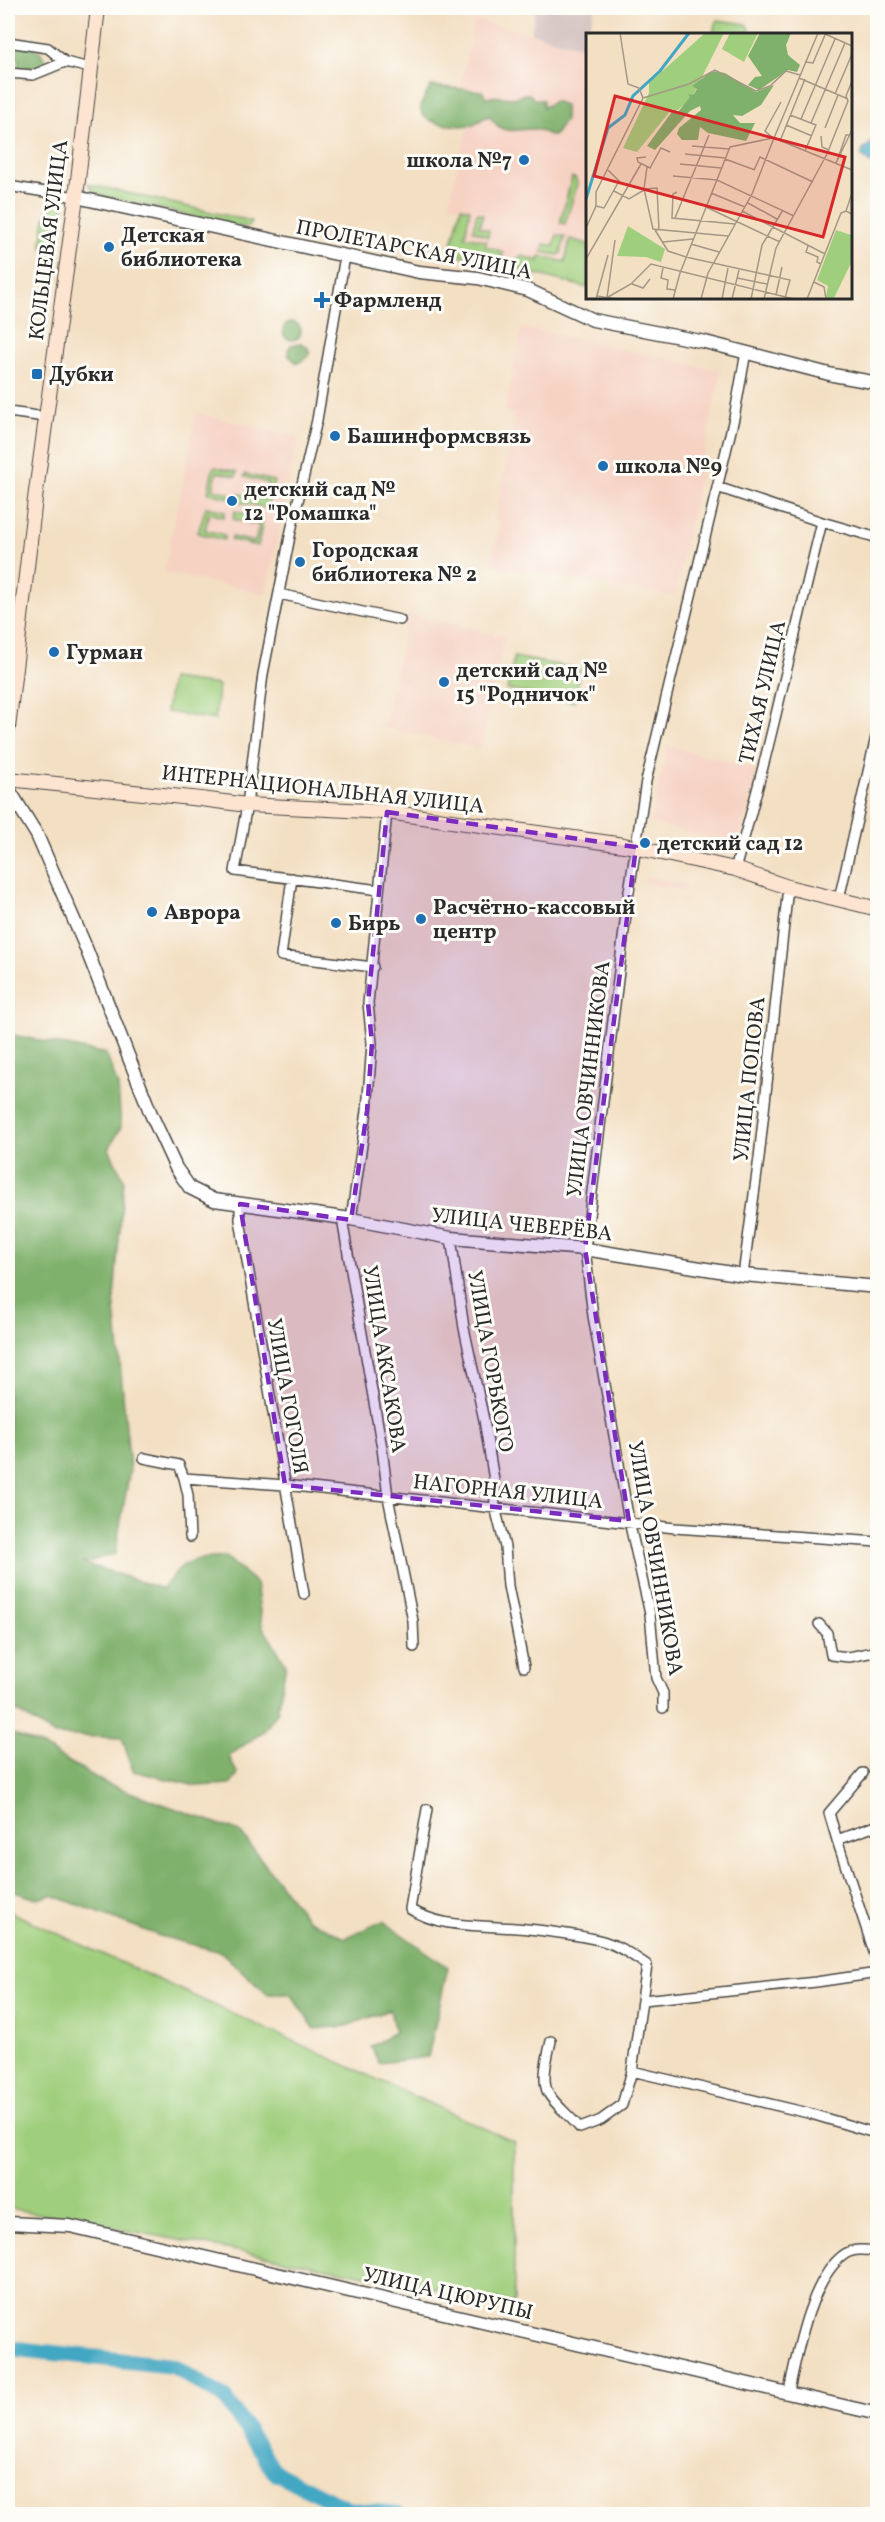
<svg xmlns="http://www.w3.org/2000/svg" width="885" height="2522" viewBox="0 0 885 2522" font-family="Vollkorn,serif">
<style>
.built{fill:#f6d2c3}
.industrial{fill:#d1bfbd}
.green{fill:#9fce7c;stroke:#657c54;stroke-width:1.5}
.forest{fill:#7fb16c;stroke:#556e4c;stroke-width:1.5}
.water{fill:#43a7c3;stroke:#376977;stroke-width:1.5}
.lines{fill:none;stroke-linecap:round;stroke-linejoin:round}
.river{stroke:#43a7c3;stroke-width:16}
.minor-casing{stroke:#494642;stroke-width:12}
.tertiary-casing{stroke:#494642;stroke-width:15}
.secondary-casing{stroke:#494642;stroke-width:16}
.minor{stroke:#fff;stroke-width:9}
.tertiary{stroke:#fff;stroke-width:12}
.secondary{stroke:#fde4d1;stroke-width:14}
.marked{fill:#7b2cbf;fill-opacity:0.2;stroke:#7b2cbf;stroke-width:4.5;stroke-dasharray:12 8;stroke-linejoin:round}
.poi-dot{fill:#1f6fb2;stroke:#fdfcf7;stroke-width:2}
.labels{text-anchor:middle;stroke-width:6;stroke-linejoin:round;paint-order:stroke}
.poi-label{font-size:21px;font-weight:bold;fill:#2b2b2b;stroke:#fdfcf7;text-anchor:start}
.street-label{font-size:21px;fill:#2b2b2b;stroke:#fdfcf7}
.inset-river{fill:none;stroke:#43a7c3;stroke-width:3}
.inset-road{fill:none;stroke:#a39786;stroke-width:1.5}
.view{fill:#d62828;fill-opacity:0.15;stroke:#d62828;stroke-width:3}
.inset-edge{fill:none;stroke:#2b2b2b;stroke-width:3}
</style>
<rect width="100%" height="100%" fill="#fdfcf7"/>
<filter id="ink" filterUnits="userSpaceOnUse"><feTurbulence type="fractalNoise" baseFrequency=".0167" numOctaves="2"/><feDisplacementMap in="SourceGraphic" scale="12" xChannelSelector="R" yChannelSelector="G"/><feConvolveMatrix kernelMatrix="1 2 1 2 8 2 1 2 1" color-interpolation-filters="sRGB"/></filter>
<filter id="wash" filterUnits="userSpaceOnUse"><feTurbulence type="fractalNoise" baseFrequency=".008" numOctaves="4" result="noise"/><feDisplacementMap in="SourceGraphic" scale="24" xChannelSelector="R" yChannelSelector="G"/><feGaussianBlur stdDeviation="1.35" result="paint"/><feColorMatrix in="noise" values="0 0 0 0 0 0 0 0 0 0 0 0 0 0 0 0 0 1.4 0 .05"/><feComposite in="paint" operator="in"/></filter>
<g filter="url(#wash)">
<rect width="100%" height="100%" fill="#f3dfc2"/>
<path class="built" d="M 475,20 L 588,48 L 588,288 L 450,253 L 461,207 L 449,204 L 470,116 L 454,111 Z
M 522,327 L 721,371 L 675,596 L 491,566 L 500,522 L 495,520 L 515,414 L 505,412 Z
M 197,413 L 298,437 L 266,594 L 164,572 Z
M 408,614 L 504,636 L 481,746 L 476,748 L 383,727 Z
M 668,746 L 754,768 L 758,772 L 737,845 L 650,823 Z
M 646,876 L 686,885 L 685,891 L 644,882 Z"/>
<path class="industrial" d="M 536,8 L 595,8 L 583,47 L 531,33 Z"/>
<path class="green" d="M 718,20 L 746,24 L 750,28 L 749,34 L 713,34 L 715,24 Z
M 572,177 L 576,179 L 577,185 L 565,224 L 560,223 Z
M 88,184 L 251,221 L 248,227 L 242,227 L 112,198 L 96,194 Z
M 59,200 L 65,204 L 53,254 L 48,255 L 42,247 C 42,232 44,207 59,200 Z
M 461,207 L 470,209 L 465,236 L 487,241 L 485,246 L 503,252 L 501,266 L 450,253 Z
M 477,213 L 483,214 L 479,227 L 489,230 L 488,237 L 473,230 Z
M 557,235 L 565,237 L 561,253 L 558,255 L 542,252 L 544,244 L 554,246 Z
M 570,239 L 588,244 L 588,288 L 516,269 L 518,259 L 522,256 L 539,261 L 540,256 L 565,262 Z
M 215,467 L 237,472 L 236,476 L 217,472 L 213,489 L 229,493 L 229,498 L 208,493 L 213,468 Z
M 245,474 L 274,481 L 267,508 L 237,502 L 239,494 L 264,499 L 268,483 L 244,477 Z
M 206,507 L 225,511 L 224,517 L 209,513 L 205,530 L 225,535 L 224,540 L 198,533 Z
M 235,511 L 263,519 L 258,546 L 231,540 L 232,537 L 255,542 L 259,525 L 233,519 Z
M 514,657 L 580,669 L 574,702 L 507,690 Z
M 171,679 L 218,685 L 215,720 L 166,712 Z
M 8,1911 L 514,2142 L 514,2303 L 8,2208 Z"/>
<path class="forest" d="M 8,39 L 40,51 L 47,64 L 45,71 L 17,72 L 19,60 L 8,59 Z
M 431,86 L 482,91 L 487,98 C 499,94 505,99 514,98 C 520,97 521,93 529,94 L 534,99 L 543,100 L 543,108 L 554,101 L 565,105 L 565,120 L 554,136 C 548,135 544,132 539,130 C 520,125 505,141 490,116 C 482,117 480,122 474,124 C 463,128 419,126 421,107 C 421,101 428,92 431,86 Z
M283 331a9 9 0 1 1 18 0a9 9 0 1 1-18 0Z
M 301,343 L 307,347 L 310,353 L 308,357 L 297,363 L 289,356 L 288,350 L 291,345 Z
M 8,1034 L 106,1054 L 118,1086 L 121,1127 L 109,1149 L 124,1180 L 114,1297 L 130,1470 L 115,1554 L 83,1563 L 163,1589 C 186,1557 187,1560 226,1557 L 256,1583 L 262,1626 L 286,1664 L 277,1713 L 265,1730 L 229,1756 L 238,1775 L 230,1784 L 196,1786 L 133,1771 L 122,1738 L 55,1735 L 8,1706 Z
M 8,1732 L 42,1746 L 105,1783 L 240,1832 L 307,1919 L 345,1938 L 383,1921 L 448,1967 L 428,2057 L 379,2063 L 371,2047 L 395,2032 L 390,2010 L 346,2026 L 315,2029 L 290,1994 L 267,1994 L 221,1952 L 160,1936 L 52,1895 L 37,1899 L 8,1890 Z"/>
<path class="water" d="M 877,138 L 878,167 L 876,167 L 861,156 L 863,150 Z"/>
<g class="lines">
<path class="river" d="M 8,2348 L 173,2366 L 226,2399 L 275,2472 L 350,2510 L 398,2514"/>
</g>
</g>
<g filter="url(#ink)">
<g class="lines">
<defs>
<path id="minor" d="M 8,42 L 48,48 L 65,62 L 90,68
M 8,73 L 33,75 L 65,62
M 8,186 L 76,197
M 345,256 L 317,420 L 291,531 L 263,674 L 247,805 L 235,871 L 379,890
M 8,412 L 46,417
M 717,487 L 822,522 L 878,538
M 279,594 L 400,620
M 735,869 C 769,755 793,638 822,522
M 292,878 L 281,956 L 373,967
M 839,899 L 878,728
M 240,1204 L 240,1220 L 304,1594
M 342,1219 L 382,1448 L 388,1497 L 413,1621 L 414,1647
M 351,1219 L 367,1111 L 372,1043 L 368,1003 L 387,812
M 451,1238 L 464,1328 L 484,1420 L 494,1480 L 495,1507 L 505,1547 L 508,1586 L 524,1667
M 743,1275 L 759,1158 L 788,887
M 144,1458 L 179,1465 L 184,1478 L 285,1485 L 675,1528 L 878,1542
M 184,1478 L 188,1495 L 190,1537
M 819,1624 L 827,1633 L 831,1655 L 849,1657 L 878,1651
M 663,1708 L 663,1693 L 656,1678 L 650,1614 L 629,1521 L 593,1316 L 585,1249 L 628,898 L 646,781 L 734,418 L 746,352
M 427,1809 L 410,1909 C 438,1926 466,1925 498,1927 C 527,1928 575,1934 603,1941 C 620,1946 633,1956 647,1965 L 632,2071 L 622,2105 L 601,2120 L 580,2128 C 571,2117 556,2106 548,2093 C 541,2079 548,2055 551,2041
M 878,1825 L 837,1840 L 878,1964
M 837,1840 L 829,1813 L 863,1773
M 643,2000 L 816,1982 L 878,1973
M 632,2071 L 808,2113 L 878,2134
M 789,2391 C 797,2353 811,2277 845,2254 C 854,2248 867,2250 878,2251"/>
<path id="tertiary" d="M 76,197 L 419,272 L 478,278 L 528,290 L 593,320 L 705,342 L 833,375 L 878,383
M 8,788 L 37,835 L 84,943 L 151,1114 L 176,1168 L 190,1188 L 214,1200 L 351,1219 L 451,1238 L 585,1249 L 743,1275 L 878,1287
M 8,2223 L 70,2226 L 878,2414"/>
<path id="secondary" d="M 8,728 L 35,499 L 76,197 L 98,8
M 8,779 L 201,799 L 247,805 L 387,812 L 624,845 L 735,869 L 788,887 L 878,909"/>
</defs>
<use href="#minor" class="minor-casing"/>
<use href="#tertiary" class="tertiary-casing"/>
<use href="#secondary" class="secondary-casing"/>
<use href="#minor" class="minor"/>
<use href="#tertiary" class="tertiary"/>
<use href="#secondary" class="secondary"/>
</g>
</g>
<path class="marked" d="M 387,812 L 636,847 L 585,1249 L 629,1521 L 285,1485 L 240,1204 L 351,1220 L 367,1111 L 372,1043 L 368,1003 Z"/>
<g class="poi-dot">
<circle cx="524" cy="160" r="6"/>
<circle cx="109" cy="247" r="6"/>
<path d="M319 291h6v6h6v6h-6v6h-6v-6h-6v-6h6z"/>
<rect x="31" y="368" width="12" height="12" rx="3"/>
<circle cx="335" cy="436" r="6"/>
<circle cx="603" cy="466" r="6"/>
<circle cx="232" cy="501" r="6"/>
<circle cx="300" cy="562" r="6"/>
<circle cx="54" cy="652" r="6"/>
<circle cx="444" cy="682" r="6"/>
<circle cx="645" cy="843" r="6"/>
<circle cx="152" cy="912" r="6"/>
<circle cx="421" cy="919" r="6"/>
<circle cx="336" cy="923" r="6"/>
</g>
<g class="labels">
<g class="poi-label">
<text x="512" y="167" text-anchor="end">школа №7</text>
<text x="121" y="242">Детская<tspan x="121" dy="24">библиотека</tspan></text>
<text x="334" y="307">Фармленд</text>
<text x="49" y="381">Дубки</text>
<text x="347" y="443">Башинформсвязь</text>
<text x="615" y="473">школа №9</text>
<text x="244" y="496">детский сад №<tspan x="244" dy="24">12 "Ромашка"</tspan></text>
<text x="312" y="557">Городская<tspan x="312" dy="24">библиотека № 2</tspan></text>
<text x="66" y="659">Гурман</text>
<text x="456" y="677">детский сад №<tspan x="456" dy="24">15 "Родничок"</tspan></text>
<text x="657" y="850">детский сад 12</text>
<text x="433" y="914">Расчётно-кассовый<tspan x="433" dy="24">центр</tspan></text>
<text x="164" y="919">Аврора</text>
<text x="348" y="930">Бирь</text>
</g>
<g class="street-label">
<text transform="translate(48 240) rotate(-83)" y="7">КОЛЬЦЕВАЯ УЛИЦА</text>
<text transform="translate(414 249) rotate(11)" y="7">ПРОЛЕТАРСКАЯ УЛИЦА</text>
<text transform="translate(762 692) rotate(-77)" y="7">ТИХАЯ УЛИЦА</text>
<text transform="translate(323 789) rotate(6)" y="7">ИНТЕРНАЦИОНАЛЬНАЯ УЛИЦА</text>
<text transform="translate(588 1079) rotate(-83)" y="7">УЛИЦА ОВЧИННИКОВА</text>
<text transform="translate(749 1079) rotate(-84)" y="7">УЛИЦА ПОПОВА</text>
<text transform="translate(522 1224) rotate(6)" y="7">УЛИЦА ЧЕВЕРЁВА</text>
<text transform="translate(385 1359) rotate(81)" y="7">УЛИЦА АКСАКОВА</text>
<text transform="translate(491 1361) rotate(80)" y="7">УЛИЦА ГОРЬКОГО</text>
<text transform="translate(288 1396) rotate(80)" y="7">УЛИЦА ГОГОЛЯ</text>
<text transform="translate(508 1491) rotate(6)" y="7">НАГОРНАЯ УЛИЦА</text>
<text transform="translate(656 1558) rotate(80)" y="7">УЛИЦА ОВЧИННИКОВА</text>
<text transform="translate(448 2293) rotate(13)" y="7">УЛИЦА ЦЮРУПЫ</text>
</g>
</g>
<g transform="translate(586 33)">
<rect width="266" height="266" fill="#f3dfc2"/>
<path d="M 119,0 L 138,0 L 106,64 L 92,77 L 86,76 L 51,119 L 37,115 L 63,60 L 63,50 ZM 144,0 L 172,0 L 158,29 L 136,16 ZM 42,193 L 79,216 L 75,229 L 60,224 L 31,223 ZM 250,197 L 265,202 L 265,230 L 248,265 L 243,265 L 240,264 L 242,253 L 231,247 Z" fill="#9fce7c"/>
<path d="M 174,0 L 205,0 L 200,12 L 202,22 L 214,32 L 211,39 L 202,37 L 173,57 L 162,52 L 169,44 L 176,43 L 162,23 ZM 126,38 L 139,40 L 170,59 L 188,52 L 175,72 L 156,83 L 147,82 L 154,90 L 169,90 L 160,108 L 122,100 L 114,94 L 112,107 L 96,107 L 91,101 L 93,95 L 115,77 L 114,73 L 104,78 L 69,117 L 61,113 L 88,76 L 92,79 L 104,64 L 102,61 L 107,62 L 111,56 L 106,53 Z" fill="#7fb16c"/>
<path class="inset-river" d="M 0,166 L 22,95 L 39,82 L 47,63 L 74,38 L 103,0"/>
<path class="inset-road" d="M 237,0 L 266,13M 219,29 L 227,30 L 239,2M 213,45 L 262,66M 249,61 L 266,21M 57,65 L 103,51 L 129,37 L 170,58 L 184,53 L 200,38 L 214,42M 204,82 L 230,92 L 219,118M 215,86 L 249,6M 225,90 L 259,10M 200,92 L 226,103M 239,95 L 252,62M 235,103 L 236,114 L 243,117M 187,105 L 179,98 L 195,69M 188,105 L 232,0M 194,108 L 219,46M 106,113 L 143,116M 99,121 L 139,125M 60,124 L 51,125 L 52,129 L 64,135 L 75,115 L 84,119M 139,126 L 169,137M 251,128 L 260,102 L 264,102M 250,130 L 266,97M 94,131 L 135,135M 61,134 L 58,156 L 67,196 L 142,203M 168,137 L 174,124 L 227,149M 87,143 L 131,147 L 208,183M 58,156 L 71,155 L 73,197M 28,158 L 43,166 L 58,157M 91,159 L 87,161 L 86,185 L 149,191M 125,160 L 159,174M 266,160 L 260,178 L 266,181M 162,170 L 191,186M 10,173 L 18,175 L 33,148 L 22,137M 120,174 L 194,209M 156,178 L 239,221M 89,185 L 123,102M 0,195 L 10,173 L 10,159 L 57,65 L 53,55 L 42,51 L 34,0M 69,197 L 82,218 L 100,224 L 204,247 L 199,265M 77,209 L 107,206M 105,211 L 133,219M 222,213 L 220,219 L 232,224 L 231,229 L 235,231M 0,226 L 55,131M 77,235 L 75,245 L 82,247 L 81,256 L 89,257M 151,245 L 181,251M 228,249 L 238,254 L 240,266M 46,251 L 57,255 L 64,246M 190,262 L 196,234M 11,263 L 30,266M 22,264 L 45,251 L 65,231 L 208,266M 21,265 L 29,207M 10,266 L 22,222M 87,266 L 94,240 L 144,114 L 187,105M 115,266 L 122,240 L 166,161 L 188,105 L 266,137M 136,266 L 142,235M 146,266 L 153,237M 165,266 L 176,212 L 197,177M 178,266 L 190,215 L 241,121 L 262,68 L 260,63 L 266,48M 221,266 L 255,180 L 260,178"/>
<path class="view" d="M 29,63 L 259,124 L 237,204 L 8,143 Z"/>
<rect width="266" height="266" class="inset-edge"/>
</g>
<rect width="885" height="2522" fill="none" stroke="#fdfcf7" stroke-width="30"/>
</svg>
